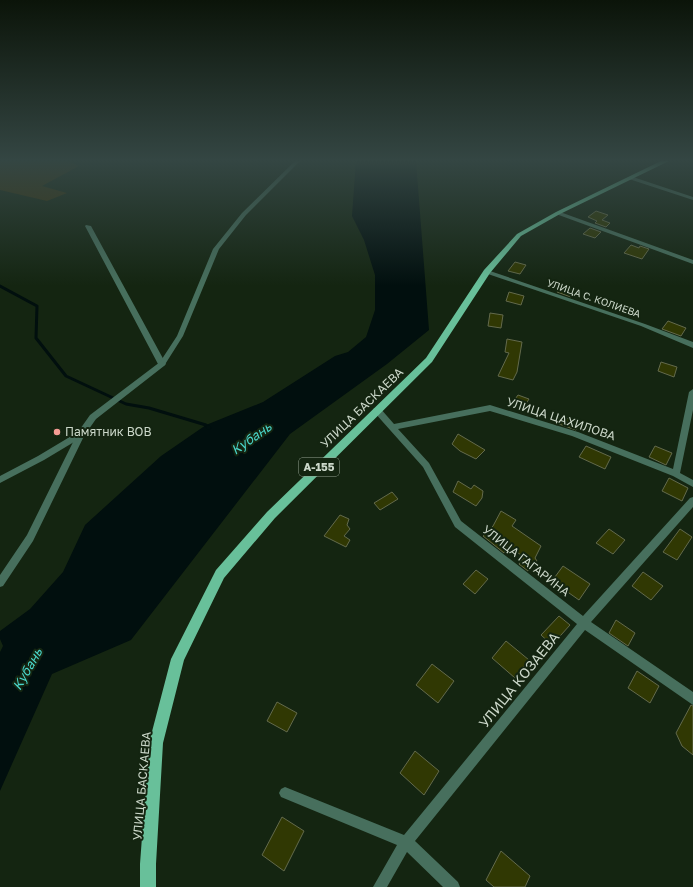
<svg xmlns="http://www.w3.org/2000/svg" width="693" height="887" viewBox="0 0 693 887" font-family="'Golos Text',sans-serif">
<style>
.green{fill:#3c3209}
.water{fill:#010f0e}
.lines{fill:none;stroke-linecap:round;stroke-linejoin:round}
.stream-far1{stroke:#010f0e;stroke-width:3}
.stream{stroke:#010f0e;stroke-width:4}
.building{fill:#303803;stroke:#636a4c}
.minor{fill:#476f5d;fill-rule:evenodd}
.tertiary{fill:#476f5d;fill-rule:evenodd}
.primary{fill:#68c09a;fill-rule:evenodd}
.poi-dot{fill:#f59c94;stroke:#142511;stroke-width:1.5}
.labels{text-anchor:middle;stroke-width:4;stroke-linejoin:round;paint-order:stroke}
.far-street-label{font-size:10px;fill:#cbd7c9;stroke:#142511}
.shield{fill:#142511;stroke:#94a292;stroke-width:1}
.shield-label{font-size:11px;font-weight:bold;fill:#cbd7c9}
.street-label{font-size:12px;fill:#cbd7c9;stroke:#142511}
.poi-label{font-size:12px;fill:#cbd7c9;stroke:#142511;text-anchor:start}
.water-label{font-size:13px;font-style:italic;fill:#4ad7cb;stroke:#142511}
.near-street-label{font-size:14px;fill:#cbd7c9;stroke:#142511}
</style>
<rect width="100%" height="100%" fill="#142511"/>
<path class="green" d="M 0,161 L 68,161 L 79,166 L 42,186 L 67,193 L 47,201 L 0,190 Z"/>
<path class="water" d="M 356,161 L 416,161 L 429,330 L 387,364 L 290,434 L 131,640 L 52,674 L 0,791 L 0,652 L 3,646 L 0,639 L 0,631 L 30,609 L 63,572 L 85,525 L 161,456 L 206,425 L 263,402 L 335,356 L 348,352 L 366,337 L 375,310 L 375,275 L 364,240 L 352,216 Z"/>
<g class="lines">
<path class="stream-far1" d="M 0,286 L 37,306 L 36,338 L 66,376 L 126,404 L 149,408 L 206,425 L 209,428"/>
<path class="stream" d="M 208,427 L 209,428"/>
</g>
<path class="building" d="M 596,211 L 608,215 L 602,220 L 610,223 L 606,227 L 595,223 L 597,221 L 588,217 Z
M 590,228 L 601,232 L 595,238 L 583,234 Z
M 631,245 L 639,248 L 640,246 L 649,249 L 642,259 L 624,253 Z
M 515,262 L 526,265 L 520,274 L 508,271 Z
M 562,285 L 577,290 L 571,297 L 557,292 Z
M 509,292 L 524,296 L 521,305 L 506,301 Z
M 490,313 L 503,315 L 501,328 L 488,326 Z
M 668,321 L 686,328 L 681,336 L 662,329 Z
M 507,339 L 522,342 L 517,372 L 513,380 L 498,376 L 509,353 L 505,352 Z
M 661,362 L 677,367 L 674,377 L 658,371 Z
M 518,395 L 529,399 L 524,407 L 513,402 Z
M 564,417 L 580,424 L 576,430 L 559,424 Z
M 458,434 L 485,450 L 476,459 L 460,451 L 452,444 Z
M 586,446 L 611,457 L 605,469 L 579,457 Z
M 655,446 L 672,453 L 666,465 L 649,457 Z
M 669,478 L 688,488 L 682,501 L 662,491 Z
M 458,481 L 471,489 L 474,485 L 483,491 L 482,498 L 476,506 L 453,492 Z
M 392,492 L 398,499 L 380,510 L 374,503 Z
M 501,511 L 516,520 L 512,526 L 541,546 L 535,558 L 537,561 L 528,571 L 519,564 L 524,557 L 508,546 L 504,553 L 483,536 L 493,526 Z
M 340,515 L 349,519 L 347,525 L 350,529 L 344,536 L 350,540 L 346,547 L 324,536 Z
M 609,529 L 625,540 L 613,554 L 596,543 Z
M 680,529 L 692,537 L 677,560 L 663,552 Z
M 563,566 L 590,584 L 579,600 L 552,581 Z
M 476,570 L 488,579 L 475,594 L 463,584 Z
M 643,572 L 663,586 L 651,600 L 632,586 Z
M 559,616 L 570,625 L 552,645 L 541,635 Z
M 616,620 L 635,633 L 628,646 L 609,633 Z
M 506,641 L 529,660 L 515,678 L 492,658 Z
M 432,664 L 454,681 L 438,703 L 416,685 Z
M 637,671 L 659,686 L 650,703 L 628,688 Z
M 277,702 L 297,713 L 287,732 L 267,721 Z
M 691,705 L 693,706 L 693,755 L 682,746 L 676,733 Z
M 415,751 L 439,771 L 424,795 L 400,773 Z
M 282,817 L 304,831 L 284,871 L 262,855 Z
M 501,851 L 530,876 L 525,887 L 494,887 L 486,880 Z"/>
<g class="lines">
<path class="minor" d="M 629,177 L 633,177 L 693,197 L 693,200 L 629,179 Z
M 556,212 L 560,212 L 693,260 L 693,264 L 556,214 Z
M 86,225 L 91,226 L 166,364 L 164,366 L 162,366 L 158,364 L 85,226 Z
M 487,270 L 645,324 L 693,342 L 693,348 L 641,326 L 485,273 L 485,271 Z
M 693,389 L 693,410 L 680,473 L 693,480 L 693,487 L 673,476 L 572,436 L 490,411 L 398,429 L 429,463 L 461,521 L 583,616 L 690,498 L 693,497 L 693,507 L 591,622 L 693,692 L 693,705 L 585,630 L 415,841 L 458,882 L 460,887 L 443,887 L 407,852 L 387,887 L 373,887 L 397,845 L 281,797 L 279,793 L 281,789 L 285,787 L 404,835 L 577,624 L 455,527 L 423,467 L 374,412 L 373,410 L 374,408 L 380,408 L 394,424 L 490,405 L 578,432 L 673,469 L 689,392 Z
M 81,431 L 85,434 L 33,541 L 3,586 L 0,587 L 0,575 L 27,535 L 77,434 Z"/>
<path class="tertiary" d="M 295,161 L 300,161 L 246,215 L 219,249 L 183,336 L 164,366 L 96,419 L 84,436 L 44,460 L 0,483 L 0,476 L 38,456 L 78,432 L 90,415 L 160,362 L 177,336 L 213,249 L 242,213 Z"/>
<path class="primary" d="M 661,161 L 669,161 L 560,214 L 521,236 L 490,273 L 432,362 L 275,518 L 224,578 L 184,660 L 163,743 L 156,864 L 156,887 L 140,887 L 140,864 L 149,743 L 171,659 L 216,570 L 267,512 L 426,358 L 484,270 L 517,234 L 556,212 Z"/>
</g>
<linearGradient id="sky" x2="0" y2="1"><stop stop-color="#0b1409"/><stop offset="0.56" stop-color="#344643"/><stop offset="1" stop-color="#344643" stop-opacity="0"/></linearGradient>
<rect width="693" height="286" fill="url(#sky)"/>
<circle class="poi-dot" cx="57" cy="432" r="4"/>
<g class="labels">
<g class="far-street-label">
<text transform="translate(594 298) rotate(19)" y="4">УЛИЦА С. КОЛИЕВА</text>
</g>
<rect class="shield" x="299" y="458" width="40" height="18" rx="3"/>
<g class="shield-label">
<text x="319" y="471">А-155</text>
</g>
<g class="street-label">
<text transform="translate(362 408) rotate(-44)" y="4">УЛИЦА БАСКАЕВА</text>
<text transform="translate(561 419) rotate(18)" y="4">УЛИЦА ЦАХИЛОВА</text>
<text transform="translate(526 561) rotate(38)" y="4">УЛИЦА ГАГАРИНА</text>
<text transform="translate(142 786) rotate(-85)" y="4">УЛИЦА БАСКАЕВА</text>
</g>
<g class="poi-label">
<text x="65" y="436">Памятник ВОВ</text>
</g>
<g class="water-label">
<text transform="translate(251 438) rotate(-35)" y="5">Кубань</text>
<text transform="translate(27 669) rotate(-60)" y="5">Кубань</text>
</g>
<g class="near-street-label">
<text transform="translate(519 680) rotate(-51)" y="5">УЛИЦА КОЗАЕВА</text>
</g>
</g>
</svg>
